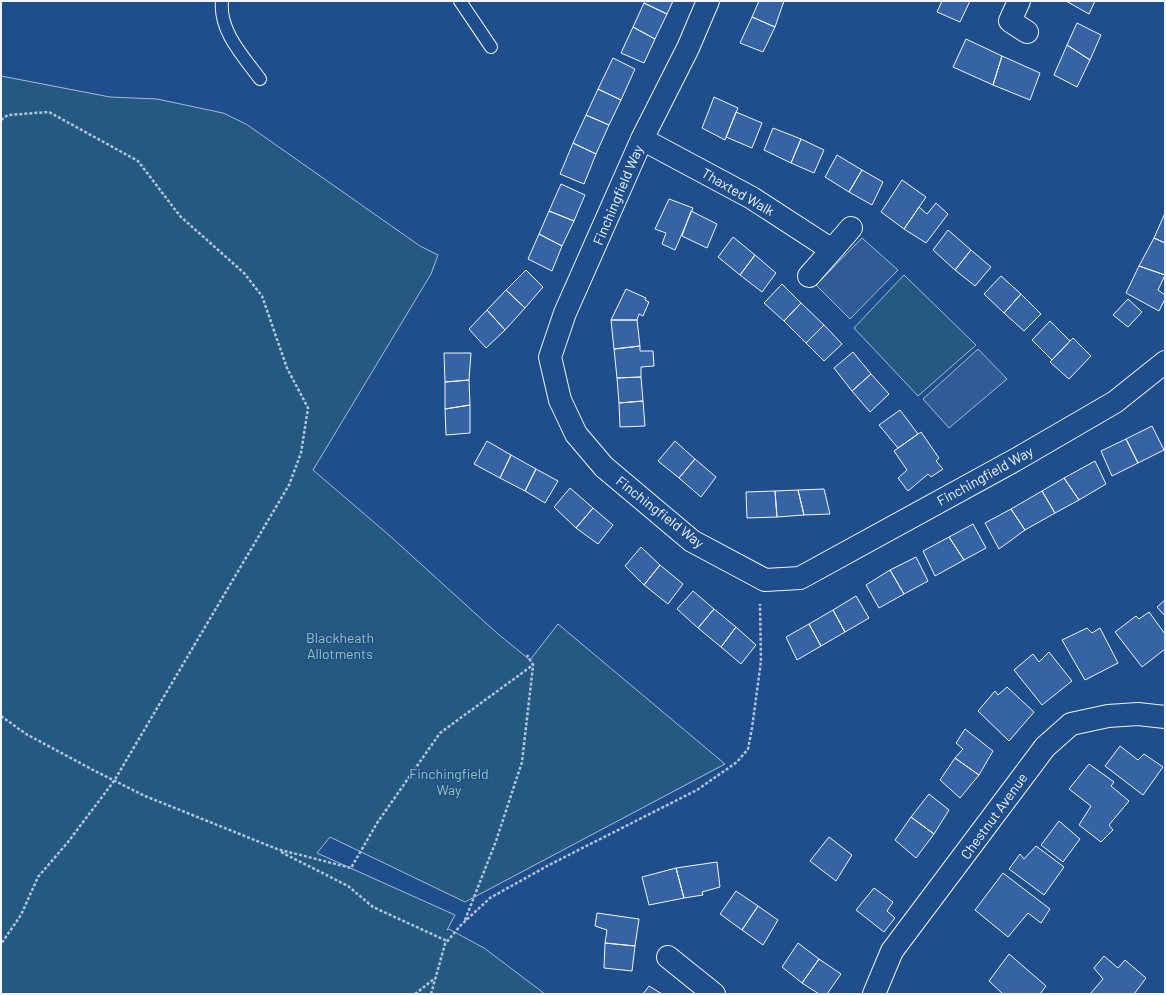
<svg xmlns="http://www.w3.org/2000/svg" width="1166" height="995" viewBox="0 0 1166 995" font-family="Barlow,sans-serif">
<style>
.green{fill:#245a82;stroke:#a8bbd7}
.parking{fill:#305b95;stroke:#a8bbd7}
.building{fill:#3563a3;stroke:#f2f6ff}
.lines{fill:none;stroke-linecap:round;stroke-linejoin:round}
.service-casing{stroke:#f2f6ff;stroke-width:14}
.minor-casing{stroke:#f2f6ff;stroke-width:24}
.path{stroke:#b3c4dc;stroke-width:2.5;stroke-dasharray:3 2;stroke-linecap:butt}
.service{stroke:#1f4e8c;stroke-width:12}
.minor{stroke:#1f4e8c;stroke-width:22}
.labels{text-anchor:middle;stroke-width:3;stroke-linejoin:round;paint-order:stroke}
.street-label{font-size:14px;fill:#f2f6ff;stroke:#1f4e8c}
.park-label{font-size:14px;fill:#97c8a6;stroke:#1f4e8c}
</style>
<rect width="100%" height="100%" fill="#1f4e8c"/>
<path class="green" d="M 1,76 L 110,97 L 157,99 L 223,113 L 246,124 L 420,246 L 438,255 L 431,274 L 313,470 L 390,536 L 498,634 L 530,660 L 558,624 L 725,764 L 465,902 L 330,837 L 317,853 L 455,915 L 447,930 L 449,929 L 484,948 L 545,994 L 1,994 Z
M 904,275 L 976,345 L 918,396 L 854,328 Z"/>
<path class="parking" d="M 862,238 L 898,270 L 850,319 L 816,285 Z
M 978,349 L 1007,379 L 949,428 L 923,399 Z"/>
<path class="building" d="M 645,1 L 673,1 L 667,14 L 644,3 Z
M 759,1 L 784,1 L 775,27 L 752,17 Z
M 942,1 L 970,1 L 960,22 L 937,12 Z
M 1066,1 L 1095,1 L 1089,14 Z
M 644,3 L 667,14 L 655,39 L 633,27 Z
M 752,17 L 775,27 L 763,52 L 740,43 Z
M 1077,23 L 1101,35 L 1090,60 L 1067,45 Z
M 633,27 L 655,39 L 644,63 L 621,53 Z
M 966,39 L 1002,56 L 993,85 L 953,67 Z
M 1067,45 L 1090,60 L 1077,87 L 1054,75 Z
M 1002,56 L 1040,73 L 1030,100 L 993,85 Z
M 613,58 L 635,69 L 621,100 L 598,89 Z
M 598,89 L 621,100 L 609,125 L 586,115 Z
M 714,97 L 738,108 L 725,140 L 702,128 Z
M 736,112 L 762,123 L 752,148 L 726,137 Z
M 586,115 L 609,125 L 596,154 L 573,143 Z
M 773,128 L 801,139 L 791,163 L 764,150 Z
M 801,139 L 824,150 L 814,173 L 791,163 Z
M 573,143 L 596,154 L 584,184 L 560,174 Z
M 837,155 L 862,170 L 849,192 L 825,177 Z
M 862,170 L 883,182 L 872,205 L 849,192 Z
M 902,180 L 926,197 L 904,229 L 881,212 Z
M 561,184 L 585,195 L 574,221 L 549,211 Z
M 669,199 L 693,208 L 675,250 L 662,244 L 666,233 L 655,229 Z
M 936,203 L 948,214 L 926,243 L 904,229 L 919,207 L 927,214 Z
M 549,211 L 574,221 L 562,246 L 539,234 Z
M 691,211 L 717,224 L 707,248 L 682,236 Z
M 1165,213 L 1165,243 L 1154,238 Z
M 948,230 L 971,250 L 955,270 L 933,250 Z
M 539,234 L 562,246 L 552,271 L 528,259 Z
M 733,237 L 755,255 L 740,275 L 718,257 Z
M 1154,238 L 1165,243 L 1165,275 L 1139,266 Z
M 971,250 L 991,267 L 975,286 L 955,270 Z
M 755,255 L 776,273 L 762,292 L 740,275 Z
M 1139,266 L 1165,275 L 1158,290 L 1165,295 L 1165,299 L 1159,311 L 1126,293 Z
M 526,270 L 543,287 L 525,308 L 506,290 Z
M 1001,276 L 1021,294 L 1004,313 L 984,294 Z
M 782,284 L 801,303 L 784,321 L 764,303 Z
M 626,289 L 646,298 L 645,300 L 649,302 L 643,316 L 639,314 L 637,320 L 611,320 Z
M 506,290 L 525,308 L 505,330 L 487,310 Z
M 1021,294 L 1041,314 L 1024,331 L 1004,313 Z
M 1128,299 L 1142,312 L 1128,327 L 1113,315 Z
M 801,303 L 824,325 L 806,343 L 784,321 Z
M 487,310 L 505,330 L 486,348 L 469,329 Z
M 611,320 L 637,320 L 640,346 L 614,349 Z
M 1050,321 L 1070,341 L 1052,360 L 1032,340 Z
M 824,325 L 842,344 L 824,361 L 806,343 Z
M 1073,338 L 1091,356 L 1069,379 L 1050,362 Z
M 640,346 L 640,351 L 653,351 L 654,366 L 641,367 L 641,377 L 617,378 L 614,349 Z
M 853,352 L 871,374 L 852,391 L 834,368 Z
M 444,353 L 471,353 L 469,380 L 445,382 Z
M 871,374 L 889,394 L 870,412 L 852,391 Z
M 641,377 L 643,401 L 619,403 L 617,378 Z
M 469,380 L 470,405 L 445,409 L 445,382 Z
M 643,401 L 645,426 L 620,427 L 619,403 Z
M 470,405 L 470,433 L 446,435 L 445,409 Z
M 900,410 L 918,434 L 898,448 L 879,425 Z
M 1152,426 L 1164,450 L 1138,463 L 1126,439 Z
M 921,432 L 939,458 L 936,461 L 943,469 L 931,477 L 928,474 L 908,491 L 898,478 L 907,470 L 894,451 Z
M 1126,439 L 1138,463 L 1112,476 L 1101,451 Z
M 487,441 L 511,455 L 500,478 L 474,464 Z
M 675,441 L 695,459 L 679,478 L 658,461 Z
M 511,455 L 536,469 L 525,491 L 500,478 Z
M 695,459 L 716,477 L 701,497 L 679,478 Z
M 1095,461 L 1106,484 L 1079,500 L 1064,478 Z
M 536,469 L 558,481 L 545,503 L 525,491 Z
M 1064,478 L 1079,500 L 1055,513 L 1042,491 Z
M 570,488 L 593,508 L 576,528 L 554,507 Z
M 824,489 L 830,514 L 804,515 L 798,490 Z
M 798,490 L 804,515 L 777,517 L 775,491 Z
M 775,491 L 777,517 L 747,518 L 746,492 Z
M 1042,491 L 1055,513 L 1025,530 L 1011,509 Z
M 593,508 L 613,525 L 598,544 L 576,528 Z
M 1011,509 L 1025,530 L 999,549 L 985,523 Z
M 973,524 L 986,548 L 964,560 L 949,537 Z
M 949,537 L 964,560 L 935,576 L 923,551 Z
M 641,547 L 660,565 L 644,585 L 625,566 Z
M 916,557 L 928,581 L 904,594 L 890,570 Z
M 660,565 L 683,584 L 668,604 L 644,585 Z
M 890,570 L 904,594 L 879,608 L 866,585 Z
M 693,591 L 714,609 L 698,628 L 677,609 Z
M 856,596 L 869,618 L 845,632 L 833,610 Z
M 1165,600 L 1165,616 L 1157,607 Z
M 714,609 L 736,627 L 721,647 L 698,628 Z
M 833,610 L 845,632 L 821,646 L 809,624 Z
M 1149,612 L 1165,634 L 1165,649 L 1142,667 L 1115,632 L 1136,616 L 1139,619 Z
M 809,624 L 821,646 L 797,660 L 786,637 Z
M 736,627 L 756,645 L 741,664 L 721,647 Z
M 1087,628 L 1092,633 L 1100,628 L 1118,663 L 1085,680 L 1062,640 Z
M 1049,652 L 1072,681 L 1042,705 L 1014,670 L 1033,654 L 1039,662 Z
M 1007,687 L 1034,712 L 1009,741 L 978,711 L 995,691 L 998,695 Z
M 965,729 L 993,751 L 979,775 L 955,758 L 963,749 L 956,743 Z
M 1120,746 L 1138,760 L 1144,754 L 1163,767 L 1143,795 L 1105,766 Z
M 955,758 L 979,775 L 960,798 L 940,780 Z
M 1089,764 L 1114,782 L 1111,786 L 1129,801 L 1109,825 L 1113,830 L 1101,842 L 1079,825 L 1091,806 L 1069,789 Z
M 929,794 L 949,810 L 934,834 L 911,817 Z
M 911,817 L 934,834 L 916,858 L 895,840 Z
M 1059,821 L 1080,839 L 1063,862 L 1041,845 Z
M 829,837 L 852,855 L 836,881 L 810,861 Z
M 1036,846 L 1064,867 L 1044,895 L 1009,869 L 1020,854 L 1024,859 Z
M 717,862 L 720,887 L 702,892 L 703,895 L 684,898 L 676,868 Z
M 676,868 L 684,898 L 649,905 L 642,877 Z
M 1003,873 L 1050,909 L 1041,923 L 1028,913 L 1008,937 L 975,910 Z
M 874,888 L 893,902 L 887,911 L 895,918 L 884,932 L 856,910 Z
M 736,891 L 758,906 L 742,930 L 720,914 Z
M 758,906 L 778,920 L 763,945 L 742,930 Z
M 597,913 L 639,919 L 635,946 L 605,943 L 607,930 L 595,926 Z
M 605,943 L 635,946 L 632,971 L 604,968 Z
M 798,943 L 819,959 L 802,983 L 782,967 Z
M 1009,954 L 1046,986 L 1040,994 L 1003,994 L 989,981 Z
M 1104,956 L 1118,968 L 1125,960 L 1146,978 L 1134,994 L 1090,994 L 1103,979 L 1094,968 Z
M 819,959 L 841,974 L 827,994 L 819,994 L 802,983 Z
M 649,986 L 662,994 L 643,994 Z"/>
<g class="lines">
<defs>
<path id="service" d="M 222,1 C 219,31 243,56 260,79
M 460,1 L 491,47"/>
<path id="minor" d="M 708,1 L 688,48 L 642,139 L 565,313 L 550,357 L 560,400 L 576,434 L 604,467 L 692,541 L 765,580 L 800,578 L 1017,459 L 1115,402 L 1165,362
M 1019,1 L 1010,21 L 1027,32
M 642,139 L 752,198 L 832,250 L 809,276
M 832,250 L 851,228
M 668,957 L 714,994
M 874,994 L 892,951 L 1045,747 L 1071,724 L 1108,716 L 1138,714 L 1165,717"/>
</defs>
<use href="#service" class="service-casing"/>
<use href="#minor" class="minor-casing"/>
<path class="path" d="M 1,120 L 8,115 L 49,112 L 138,161 L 180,216 L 244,273 L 262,296 L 287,368 L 308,408 L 301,453 L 289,485 L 114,781 L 68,842 L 38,877 L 21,915 L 1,944
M 1,716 L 26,734 L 95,771 L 145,796 L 277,849 L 351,868 L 377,823 L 440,733 L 533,665 L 527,655
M 281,852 L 348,886 L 373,907 L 447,941
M 465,920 L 496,841 L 522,762 L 533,666
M 415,994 L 434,979
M 431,994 L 445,944 L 461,925 L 490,898 L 549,865 L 697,790 L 737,762 L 748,749 L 752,728 L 761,661 L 760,604"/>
<use href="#service" class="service"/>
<use href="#minor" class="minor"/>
</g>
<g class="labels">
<g class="street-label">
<text transform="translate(738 192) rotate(30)" y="5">Thaxted Walk</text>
<text transform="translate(618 195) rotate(-67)" y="5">Finchingfield Way</text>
<text transform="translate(985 476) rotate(-29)" y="5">Finchingfield Way</text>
<text transform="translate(660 512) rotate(38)" y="5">Finchingfield Way</text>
<text transform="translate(994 816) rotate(-54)" y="5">Chestnut Avenue</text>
</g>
<g class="park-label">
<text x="340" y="643">Blackheath<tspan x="340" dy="16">Allotments</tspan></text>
<text x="449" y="779">Finchingfield<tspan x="449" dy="16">Way</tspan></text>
</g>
</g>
<rect width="1166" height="995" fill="none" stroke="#f2f6ff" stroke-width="4"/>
</svg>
